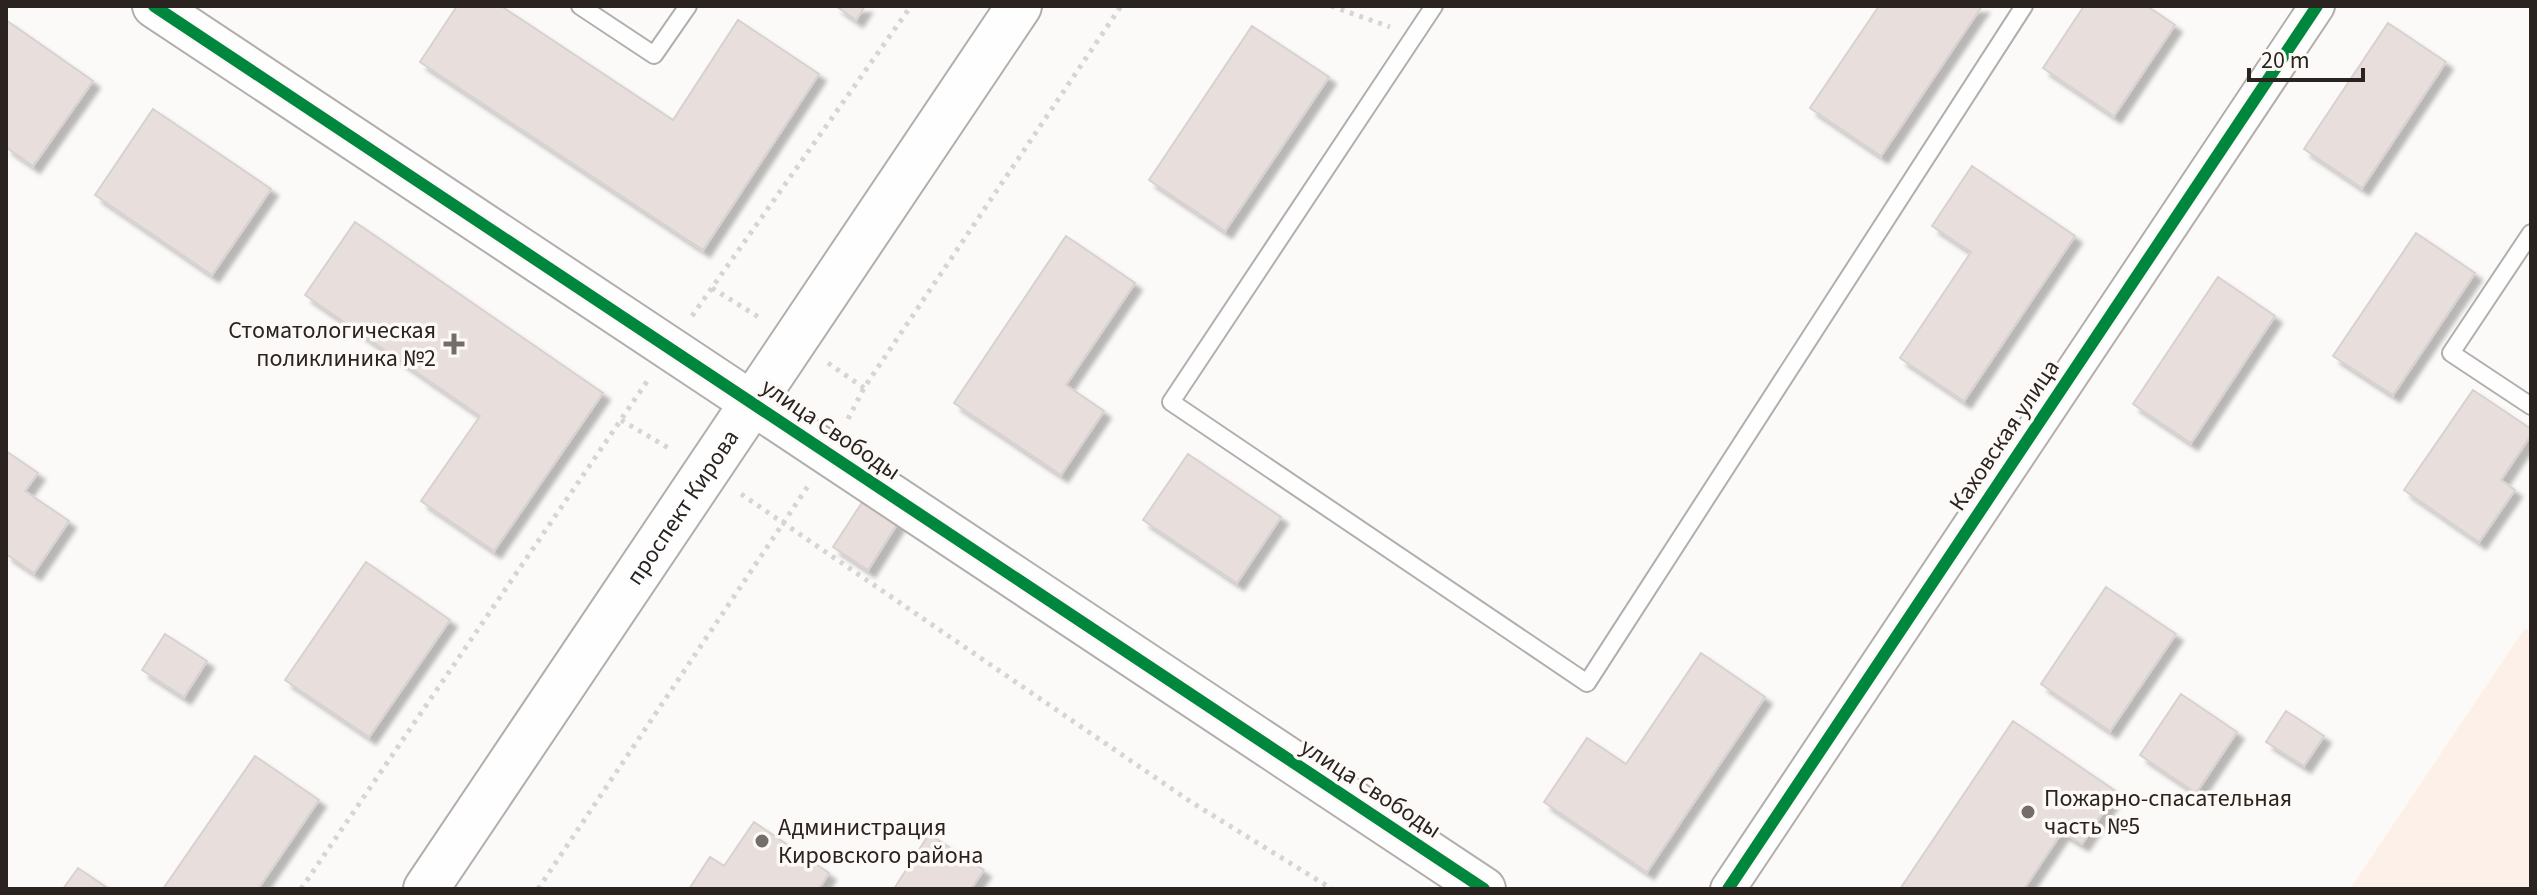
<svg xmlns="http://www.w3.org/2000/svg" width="2537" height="895" viewBox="0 0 2537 895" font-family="'Source Sans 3',sans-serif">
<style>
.built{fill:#fdf0e9}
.building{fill:#e8dfdd;stroke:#d7d2d1;stroke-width:2;filter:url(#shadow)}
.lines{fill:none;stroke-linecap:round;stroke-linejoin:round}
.service-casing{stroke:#b2aeac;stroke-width:20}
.minor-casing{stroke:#b2aeac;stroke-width:38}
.tertiary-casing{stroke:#b2aeac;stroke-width:46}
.primary-casing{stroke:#b2aeac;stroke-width:48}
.path{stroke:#d6d5d4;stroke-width:5;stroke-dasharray:4 6;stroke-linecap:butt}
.service{stroke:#fffefe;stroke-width:16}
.minor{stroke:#fffefe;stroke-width:34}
.tertiary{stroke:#fffefe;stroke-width:42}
.primary{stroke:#fffefe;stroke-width:44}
.cycleway-casing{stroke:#fdf9f7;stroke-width:17}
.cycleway{stroke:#00873e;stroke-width:12}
.poi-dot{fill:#746e6b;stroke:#fdf9f7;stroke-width:3}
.labels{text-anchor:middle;stroke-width:7;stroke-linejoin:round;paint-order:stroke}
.poi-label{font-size:24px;fill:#2a231f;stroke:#fdf9f7;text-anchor:start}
.street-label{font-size:24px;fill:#2a231f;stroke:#fdf9f7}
</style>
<defs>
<filter id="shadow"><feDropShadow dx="7" dy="7" stdDeviation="2" flood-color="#0004"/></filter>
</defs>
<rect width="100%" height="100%" fill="#fcfaf8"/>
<path class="built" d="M 2525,628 L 2531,632 L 2531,889 L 2350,889 Z"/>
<path class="building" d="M 457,6 L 501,6 L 673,120 L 738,20 L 819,74 L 703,250 L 420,62 Z
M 836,6 L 865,6 L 856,20 Z
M 1879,6 L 1982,6 L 1881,156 L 1810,108 Z
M 2084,6 L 2147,6 L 2175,25 L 2114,116 L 2043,68 Z
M 6,20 L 93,81 L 33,166 L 6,147 Z
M 2388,23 L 2446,62 L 2362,188 L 2304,149 Z
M 1252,26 L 1329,77 L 1225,231 L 1149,180 Z
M 153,109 L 271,189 L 212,275 L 95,195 Z
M 1972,166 L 2075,236 L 1964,401 L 1900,358 L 1971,252 L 1932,226 Z
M 355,222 L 603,393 L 494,551 L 421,501 L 480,416 L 305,295 Z
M 2416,233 L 2475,273 L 2393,395 L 2333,356 Z
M 1066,236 L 1135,283 L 1066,385 L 1104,411 L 1061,475 L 954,403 Z
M 2218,277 L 2275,316 L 2191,443 L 2133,404 Z
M 2473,390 L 2531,429 L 2531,435 L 2501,480 L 2515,490 L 2479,542 L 2404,490 Z
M 6,451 L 38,473 L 25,491 L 69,521 L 34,573 L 6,554 Z
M 1188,454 L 1281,517 L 1237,583 L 1143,520 Z
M 865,498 L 899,521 L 868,570 L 833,547 Z
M 366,562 L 450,620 L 369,737 L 285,680 Z
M 2106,587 L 2176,634 L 2110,731 L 2041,684 Z
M 165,634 L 207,661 L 184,697 L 142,670 Z
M 1701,653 L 1765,697 L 1647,872 L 1544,802 L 1587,738 L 1626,764 Z
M 2181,694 L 2237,732 L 2196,793 L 2140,755 Z
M 2286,711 L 2324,736 L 2304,766 L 2266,742 Z
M 2013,721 L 2117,792 L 2082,844 L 2062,832 L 2024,889 L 1900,889 Z
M 255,756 L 319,800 L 258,889 L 163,889 Z
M 754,822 L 829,873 L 819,889 L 689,889 L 710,857 L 724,866 Z
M 929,834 L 984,870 L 971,889 L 894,889 Z
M 78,868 L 109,889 L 63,889 Z"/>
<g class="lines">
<defs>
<path id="service" d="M 580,6 L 654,55 L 688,6
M 1434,6 L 1171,402 L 1587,683 L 2024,6
M 2531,233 L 2451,353 L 2531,406"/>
<path id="minor" d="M 1728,889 L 2317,6"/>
<path id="tertiary" d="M 154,6 L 1484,889"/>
<g id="primary">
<path id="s1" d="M 426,889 L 1019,6"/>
</g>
</defs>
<use href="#service" class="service-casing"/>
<use href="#minor" class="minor-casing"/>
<use href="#tertiary" class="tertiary-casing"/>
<use href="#primary" class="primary-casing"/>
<path class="path" d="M 1331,6 L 1390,27
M 712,288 L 760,318
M 692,316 L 911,6
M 828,363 L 864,388
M 848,419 L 864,388 L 1121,6
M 621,420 L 672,450
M 741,494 L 1191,802 L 1332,889
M 301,889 L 648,380
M 538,889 L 808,486"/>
<use href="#service" class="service"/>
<use href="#minor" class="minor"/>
<use href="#tertiary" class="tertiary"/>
<use href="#primary" class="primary"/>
<defs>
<path id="cycleway" d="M 154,6 L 1484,889
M 1728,889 L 2317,6"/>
</defs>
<use href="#cycleway" class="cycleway-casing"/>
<use href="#cycleway" class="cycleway"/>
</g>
<g class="poi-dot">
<path d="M450 332h8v8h8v8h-8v8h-8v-8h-8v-8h8z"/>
<circle cx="2028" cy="812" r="8"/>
<circle cx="762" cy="841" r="8"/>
</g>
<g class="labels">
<g class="poi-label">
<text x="436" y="338" text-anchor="end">Стоматологическая<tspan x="436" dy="28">поликлиника №2</tspan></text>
<text x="2044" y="806">Пожарно-спасательная<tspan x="2044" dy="28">часть №5</tspan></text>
<text x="778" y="835">Администрация<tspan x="778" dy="28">Кировского района</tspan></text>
</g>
<g class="street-label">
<text transform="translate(831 429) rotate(34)" y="8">улица Свободы</text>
<text transform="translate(2004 435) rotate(-56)" y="8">Каховская улица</text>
<text dy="8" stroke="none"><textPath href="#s1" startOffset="460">проспект Кирова</textPath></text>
<text transform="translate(1371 788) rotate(33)" y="8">улица Свободы</text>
</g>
</g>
<rect width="2537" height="895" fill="none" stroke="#2a231f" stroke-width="16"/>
<path d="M2249 68v12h114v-12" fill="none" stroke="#2a231f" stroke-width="4"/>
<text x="2261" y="68" font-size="24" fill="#2a231f" stroke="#fdf9f7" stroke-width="6" paint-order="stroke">20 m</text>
</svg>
